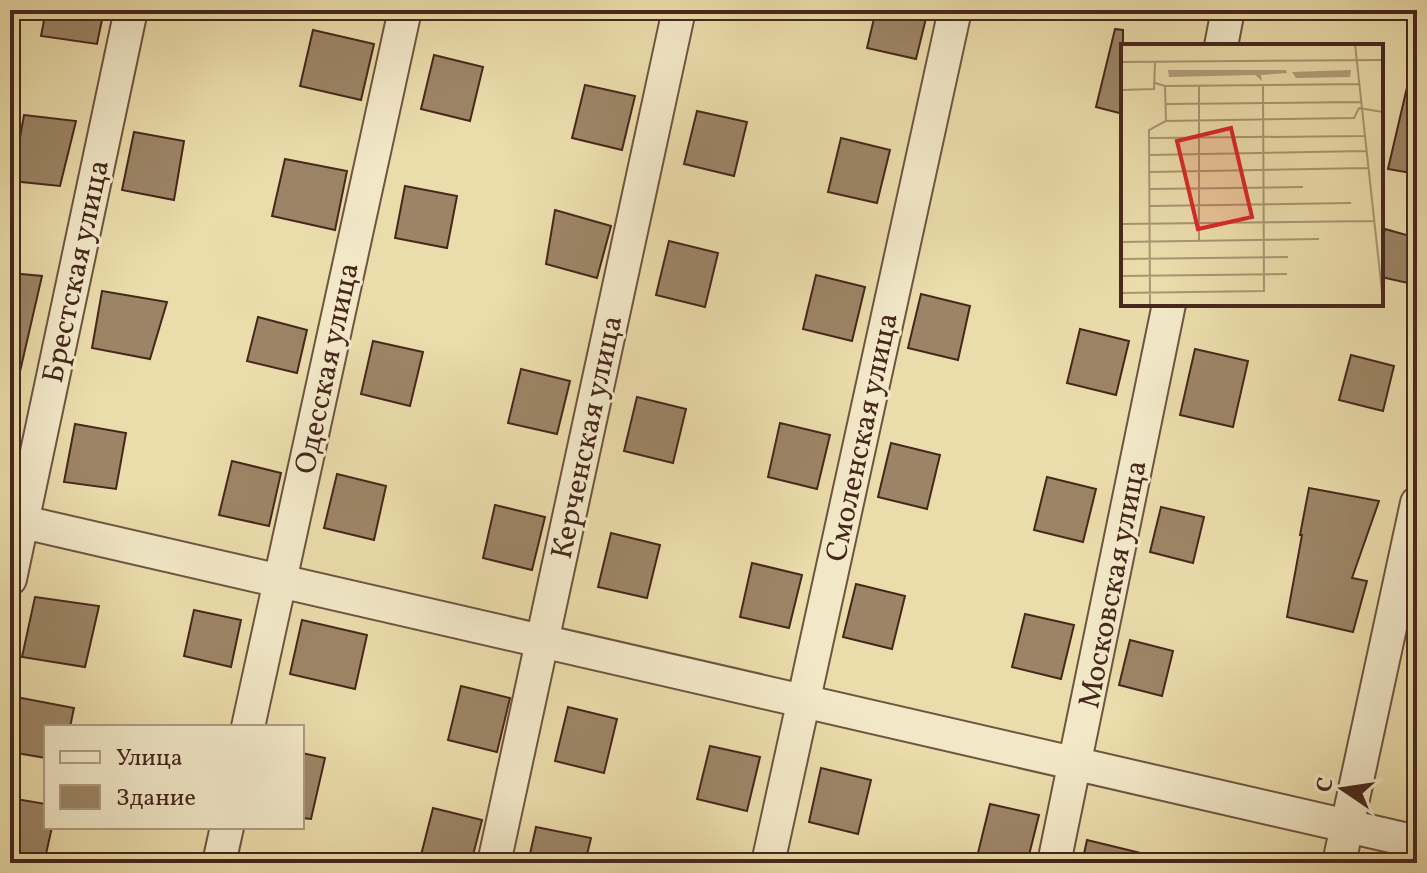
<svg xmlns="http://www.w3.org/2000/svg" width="1427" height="873" viewBox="0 0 1427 873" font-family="Vollkorn,serif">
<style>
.building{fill:#9c8566;stroke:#46271c;stroke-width:2}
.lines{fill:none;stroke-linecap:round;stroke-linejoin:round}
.minor-casing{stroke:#6f5440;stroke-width:36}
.minor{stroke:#f2e8c8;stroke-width:32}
.labels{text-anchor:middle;stroke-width:6;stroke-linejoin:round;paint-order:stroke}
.street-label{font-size:30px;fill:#46271c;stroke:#f2e8c8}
.inset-road{fill:none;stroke:#a99472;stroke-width:2}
.view{fill:#d62828;fill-opacity:0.15;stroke:#d62828;stroke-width:4}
.inset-edge{fill:none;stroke:#46271c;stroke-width:4}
</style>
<rect width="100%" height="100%" fill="#ebdcab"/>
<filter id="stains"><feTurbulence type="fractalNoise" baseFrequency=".0025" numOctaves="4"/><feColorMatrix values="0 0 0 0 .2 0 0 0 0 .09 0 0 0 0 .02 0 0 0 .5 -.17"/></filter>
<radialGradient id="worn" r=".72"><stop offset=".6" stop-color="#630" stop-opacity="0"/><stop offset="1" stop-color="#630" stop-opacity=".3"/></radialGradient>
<path class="building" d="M 46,10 L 104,10 L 97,44 L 41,36 Z
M 876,10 L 928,10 L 916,59 L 867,48 Z
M 1115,29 L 1123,30 L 1123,114 L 1096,107 Z
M 313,30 L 374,44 L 361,100 L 300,86 Z
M 434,55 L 483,67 L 470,121 L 421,109 Z
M 1408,83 L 1417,84 L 1417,174 L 1388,169 Z
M 585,85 L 635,96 L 622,150 L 572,138 Z
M 697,111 L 747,122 L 734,176 L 684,164 Z
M 24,115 L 76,121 L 60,186 L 12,181 Z
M 134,132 L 184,141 L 174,200 L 122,190 Z
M 841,138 L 890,150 L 877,203 L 828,192 Z
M 285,159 L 347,171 L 335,230 L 272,216 Z
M 405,186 L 457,196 L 447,248 L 395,238 Z
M 555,210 L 611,226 L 597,278 L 546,264 Z
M 1385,229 L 1417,238 L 1417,285 L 1381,277 L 1381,244 Z
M 669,241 L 718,253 L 705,307 L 656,295 Z
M 10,273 L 42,276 L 19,376 L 10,375 Z
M 816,275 L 865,287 L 852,341 L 803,329 Z
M 102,291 L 167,302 L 150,359 L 92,348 Z
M 921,294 L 970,306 L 958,360 L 908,348 Z
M 258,317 L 307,330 L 297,373 L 247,361 Z
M 1080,329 L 1129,341 L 1116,395 L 1067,383 Z
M 373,341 L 423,352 L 410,406 L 361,394 Z
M 1195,349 L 1248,361 L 1233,427 L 1180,415 Z
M 1351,355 L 1394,366 L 1383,411 L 1339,400 Z
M 521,369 L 570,381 L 557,434 L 508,423 Z
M 637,397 L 686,409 L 673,463 L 624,451 Z
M 780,423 L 830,435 L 817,489 L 768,477 Z
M 75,424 L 126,433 L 116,489 L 64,482 Z
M 891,443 L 940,455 L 927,509 L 878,497 Z
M 232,461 L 281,473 L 269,526 L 219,515 Z
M 337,474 L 386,486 L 374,540 L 324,528 Z
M 1047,477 L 1096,489 L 1083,542 L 1034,530 Z
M 1309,488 L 1379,501 L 1352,578 L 1367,581 L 1353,632 L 1287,617 L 1302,535 L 1300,535 Z
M 495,505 L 545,517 L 532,570 L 483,558 Z
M 1161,507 L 1204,517 L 1193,563 L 1150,552 Z
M 611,533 L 660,545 L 647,598 L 598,587 Z
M 752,563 L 802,575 L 789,628 L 740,617 Z
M 856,584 L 905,596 L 892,649 L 843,637 Z
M 35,597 L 99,606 L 85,667 L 22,657 Z
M 194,610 L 241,620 L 231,667 L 184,656 Z
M 1025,614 L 1074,625 L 1061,679 L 1012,667 Z
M 302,620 L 367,635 L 355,689 L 290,674 Z
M 1130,640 L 1173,651 L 1162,696 L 1119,685 Z
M 461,686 L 510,698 L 497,752 L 448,740 Z
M 16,697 L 74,708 L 70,727 L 46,727 L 46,758 L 10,752 L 10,729 Z
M 568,707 L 617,719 L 604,773 L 555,761 Z
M 710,746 L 760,757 L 747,811 L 697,799 Z
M 302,753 L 325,758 L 311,819 L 302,818 Z
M 821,768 L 871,780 L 858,834 L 809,822 Z
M 10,798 L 46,804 L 46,827 L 52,827 L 44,863 L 34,863 L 10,858 Z
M 990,804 L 1039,815 L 1027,863 L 1001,863 L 977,857 Z
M 433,808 L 482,820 L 471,863 L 419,863 Z
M 536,827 L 591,838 L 585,863 L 528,863 Z
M 1087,840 L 1149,855 L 1148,863 L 1082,863 Z"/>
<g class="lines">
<defs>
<path id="minor" d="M 1221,46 L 1228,10
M 10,519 L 1417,842
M 10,579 L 131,10
M 248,727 L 405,10
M 219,863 L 227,827
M 494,863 L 679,10
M 768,863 L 955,10
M 1054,863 L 1169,304
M 1339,863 L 1417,503"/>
</defs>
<use href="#minor" class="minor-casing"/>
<use href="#minor" class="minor"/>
</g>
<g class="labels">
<g class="street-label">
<text transform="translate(75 271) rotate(-78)" y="10">Брестская улица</text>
<text transform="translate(326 368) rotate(-78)" y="10">Одесская улица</text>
<text transform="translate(586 437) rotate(-78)" y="10">Керченская улица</text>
<text transform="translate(861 437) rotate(-78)" y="10">Смоленская улица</text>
<text transform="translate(1112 584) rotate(-79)" y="10">Московская улица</text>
</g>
</g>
<g transform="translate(1121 44)">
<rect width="262" height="262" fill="#ebdcab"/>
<path d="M 47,26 L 165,26 L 166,29 L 140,31 L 141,37 L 134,31 L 48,33 ZM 230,26 L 229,33 L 175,34 L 171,28 Z" fill="#b39e7a"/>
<path class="inset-road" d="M 234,0 L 262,257M 0,18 L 262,16M 44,42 L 238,40M 78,42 L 78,197M 0,46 L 33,45 L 34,19M 45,60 L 240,58M 45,77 L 233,74 L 238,64 L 262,68M 29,94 L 243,92M 28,111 L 245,107M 29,128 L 247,124M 29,145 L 182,143M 29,162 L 230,159M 0,180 L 253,177M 0,198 L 198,195M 0,215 L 167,213M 0,232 L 166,230M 0,249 L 143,247 L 142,41M 29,262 L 28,86 L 45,77 L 44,42 L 34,39"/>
<path class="view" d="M 110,84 L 131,173 L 77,185 L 56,97 Z"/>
<rect width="262" height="262" class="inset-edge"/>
</g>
<rect width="1427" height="873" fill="none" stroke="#ebdcab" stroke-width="40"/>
<rect x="12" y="12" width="1403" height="849" fill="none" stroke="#46271c" stroke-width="4"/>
<rect x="20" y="20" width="1387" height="833" fill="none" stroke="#46271c" stroke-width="2"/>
<rect x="44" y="725" width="260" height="104" fill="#f2e8c8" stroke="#ad9b83" stroke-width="2"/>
<rect x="60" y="751" width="40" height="12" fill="#f2e8c8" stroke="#ad9b83" stroke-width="2"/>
<text x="116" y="765" font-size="24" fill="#46271c">Улица</text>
<rect x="60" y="785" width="40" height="24" fill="#9c8566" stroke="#ad9b83" stroke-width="2"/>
<text x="116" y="805" font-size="24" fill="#46271c">Здание</text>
<g transform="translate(1343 789) rotate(283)" stroke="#f2e8c8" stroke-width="6" paint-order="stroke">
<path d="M0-6L14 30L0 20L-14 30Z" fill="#46271c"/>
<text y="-12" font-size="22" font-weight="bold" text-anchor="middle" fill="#46271c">С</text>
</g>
<rect width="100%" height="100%" filter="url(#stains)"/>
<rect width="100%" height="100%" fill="url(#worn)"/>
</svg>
